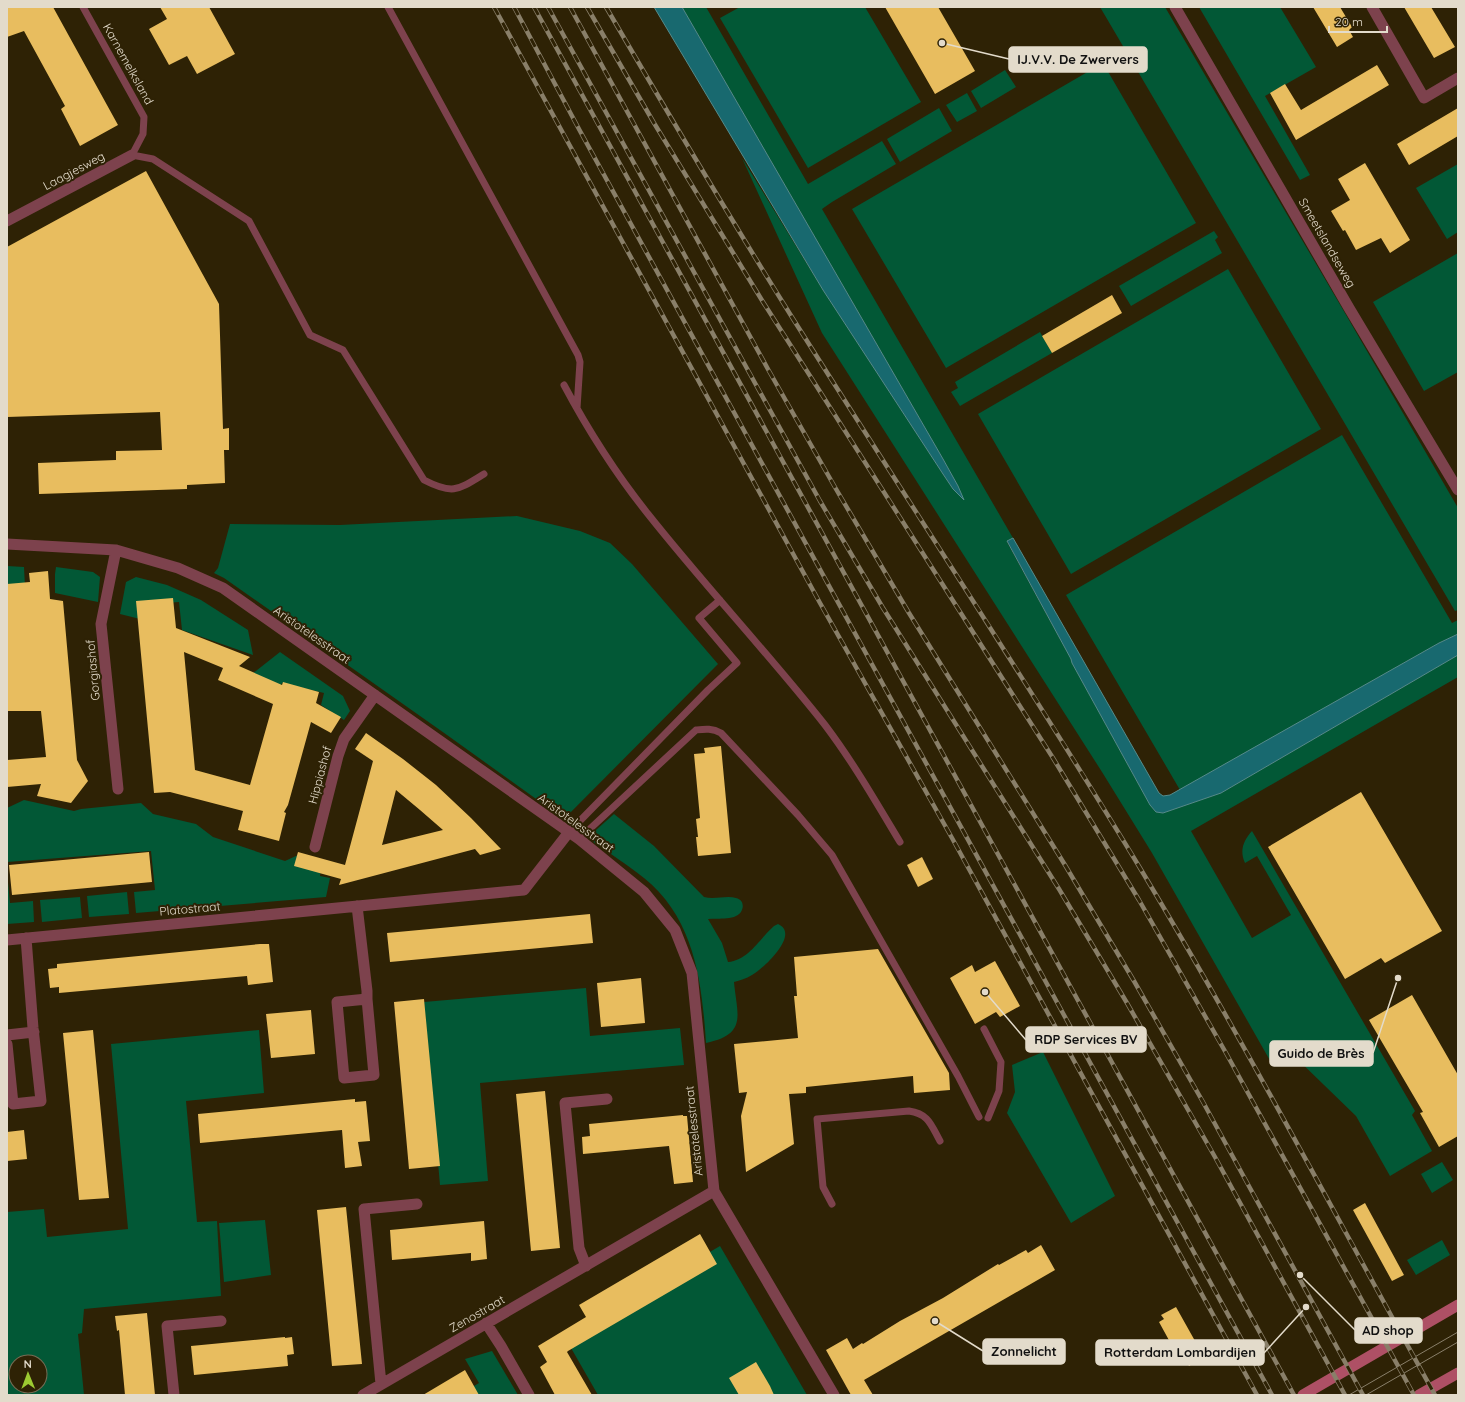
<svg xmlns="http://www.w3.org/2000/svg" width="1465" height="1402" viewBox="0 0 1465 1402" font-family="Quicksand,sans-serif">
<style>
.green{fill:#025836;fill-rule:evenodd}
.water{fill:#18696f;stroke:#558b8b}
.building{fill:#e8bd5f;fill-rule:evenodd}
.lines{fill:none;stroke-linecap:round;stroke-linejoin:round}
.service{stroke:#7d424d;stroke-width:7}
.minor{stroke:#7d424d;stroke-width:11}
.secondary{stroke:#ae5065;stroke-width:11}
.tram{stroke:#897f69;stroke-width:1}
.rail-casing{stroke:#897f69;stroke-width:4.5}
.rail{stroke:#2e2205;stroke-width:3;stroke-dasharray:9;stroke-linecap:butt}
.labels{text-anchor:middle;stroke-width:4;stroke-linejoin:round;paint-order:stroke}
.street-label{font-size:12px;fill:#e3dbcb;stroke:#2e2205}
.leader{fill:none;stroke:#e3dbcb;stroke-width:1.5}
.callout-dot{fill:#e3dbcb;stroke:#2e2205;stroke-width:1.5}
.callout{fill:#e3dbcb;stroke:#e3dbcb;stroke-width:1.5}
.callout-label{font-size:13px;text-anchor:middle;font-weight:bold;fill:#111}
</style>
<rect width="100%" height="100%" fill="#2e2205"/>
<path class="green" d="M 682,7 L 706,7 L 808,184 L 882,141 L 896,164 L 832,202 L 822,209 L 1013,538 L 1007,542 L 1071,659 L 1072,663 L 1150,805 L 1156,812 L 1163,813 L 1221,793 L 1458,655 L 1458,677 L 1191,831 L 1252,938 L 1291,915 L 1257,856 L 1245,863 C 1239,850 1244,840 1252,831 L 1415,1111 L 1412,1115 L 1432,1151 L 1390,1176 L 1356,1116 L 1291,1053 L 1272,1064 L 1152,853 L 1102,772 L 822,333 L 742,158 L 823,290 L 943,474 L 953,489 L 963,499 L 958,486 L 943,459 Z
M 740,7 L 865,7 L 921,102 L 808,168 L 720,18 Z
M 1100,7 L 1165,7 L 1342,308 L 1458,508 L 1458,610 L 1455,611 Z
M 1199,7 L 1280,7 L 1316,67 L 1265,96 L 1310,175 L 1300,180 Z
M 1103,63 L 1196,223 L 946,368 L 852,209 Z
M 1005,70 L 1016,87 L 981,108 L 971,91 Z
M 967,93 L 977,111 L 957,122 L 946,105 Z
M 939,108 L 952,131 L 900,162 L 887,139 Z
M 1458,164 L 1458,232 L 1447,239 L 1416,188 Z
M 1214,231 L 1218,237 L 1215,240 L 1222,253 L 1131,306 L 1119,286 Z
M 1458,253 L 1458,372 L 1424,391 L 1373,302 Z
M 1228,269 L 1321,429 L 1071,574 L 978,414 Z
M 1040,332 L 1052,353 L 960,406 L 951,392 L 958,388 L 955,382 Z
M 1342,435 L 1452,623 L 1458,620 L 1458,634 L 1439,643 L 1180,790 L 1066,595 Z
M 517,516 L 580,531 L 610,543 L 632,564 L 718,664 L 564,819 L 447,735 L 224,578 L 214,573 L 218,568 L 230,524 L 340,525 Z
M 7,566 L 24,567 L 25,587 L 7,588 Z
M 56,567 L 93,572 L 100,577 L 98,602 L 55,593 L 55,574 Z
M 136,577 L 167,585 L 201,600 L 248,630 L 253,655 L 182,630 L 179,602 L 139,605 L 140,619 L 120,614 L 126,582 Z
M 280,652 L 343,696 L 350,711 L 344,720 L 321,705 L 324,693 L 282,683 L 280,687 L 252,674 Z
M 24,800 L 74,811 L 81,809 L 141,803 L 153,814 L 196,824 L 213,837 L 285,861 L 298,855 L 322,862 L 320,876 L 330,878 L 326,897 L 136,913 L 134,892 L 155,890 L 151,851 L 7,862 L 7,808 Z
M 614,814 L 654,846 L 704,897 C 715,900 726,895 736,898 C 746,900 744,913 736,916 C 728,920 716,918 708,919 L 722,943 L 728,962 C 749,960 759,939 774,926 L 778,924 C 801,934 763,969 752,975 C 746,979 740,980 734,982 C 737,1015 748,1034 706,1043 C 702,983 695,919 644,878 C 628,865 609,853 592,841 L 596,830 Z
M 7,872 L 10,903 L 33,901 L 34,922 L 7,924 Z
M 127,892 L 129,914 L 89,917 L 87,896 Z
M 80,897 L 82,918 L 42,922 L 40,900 Z
M 586,988 L 590,1036 L 680,1028 L 684,1065 L 480,1083 L 488,1181 L 440,1185 L 424,1002 Z
M 259,1030 L 264,1093 L 186,1101 L 197,1222 L 217,1221 L 221,1296 L 84,1309 L 82,1333 L 78,1334 L 84,1395 L 7,1395 L 7,1212 L 44,1209 L 47,1237 L 128,1229 L 111,1044 ZM 16,1362 L 40,1362 L 40,1386 L 16,1386 Z
M 1043,1052 L 1115,1196 L 1071,1223 L 1007,1113 L 1015,1092 L 1012,1065 Z
M 1442,1162 L 1453,1180 L 1432,1193 L 1421,1174 Z
M 265,1220 L 271,1275 L 224,1282 L 219,1223 Z
M 1442,1240 L 1450,1255 L 1416,1275 L 1407,1260 Z
M 720,1246 L 807,1395 L 598,1395 L 567,1341 L 592,1321 Z
M 492,1351 L 518,1395 L 459,1395 L 479,1383 L 465,1359 Z"/>
<path class="water" d="M 654,7 L 682,7 L 943,459 L 958,486 L 964,500 L 953,489 L 943,474 L 823,290 Z
M 1013,538 L 1159,793 L 1163,796 L 1170,795 L 1439,643 L 1458,634 L 1458,655 L 1221,793 L 1163,813 L 1156,812 L 1150,805 L 1072,663 L 1071,659 L 1007,541 Z"/>
<path class="building" d="M 7,7 L 53,7 L 118,125 L 80,146 L 61,109 L 65,106 L 24,31 L 7,37 Z
M 160,7 L 209,7 L 235,54 L 197,74 L 187,56 L 169,65 L 149,29 L 167,19 Z
M 885,7 L 938,7 L 975,71 L 935,94 Z
M 1313,7 L 1340,7 L 1352,27 L 1349,30 L 1353,37 L 1337,47 Z
M 1404,7 L 1431,7 L 1455,47 L 1434,58 Z
M 1377,65 L 1389,85 L 1296,140 L 1270,93 L 1285,84 L 1301,110 Z
M 1458,108 L 1458,136 L 1409,165 L 1397,144 Z
M 1365,163 L 1410,240 L 1390,253 L 1381,238 L 1356,250 L 1345,230 L 1343,231 L 1331,211 L 1350,200 L 1338,179 Z
M 146,171 L 219,304 L 223,429 L 229,428 L 229,450 L 224,450 L 225,483 L 187,485 L 187,489 L 39,494 L 38,463 L 116,460 L 116,451 L 162,450 L 160,412 L 7,417 L 7,247 Z
M 1112,295 L 1122,313 L 1052,353 L 1042,336 Z
M 48,571 L 50,599 L 63,601 L 77,760 L 88,781 L 71,803 L 37,796 L 41,784 L 7,787 L 7,760 L 46,757 L 41,711 L 7,711 L 7,584 L 30,582 L 29,573 Z
M 173,598 L 176,628 L 250,657 L 239,666 L 282,685 L 283,682 L 319,692 L 316,703 L 341,717 L 331,733 L 311,722 L 288,805 L 284,812 L 286,813 L 279,841 L 238,830 L 243,811 L 170,792 L 154,793 L 136,601 ZM 184,652 L 223,668 L 218,680 L 273,704 L 250,785 L 195,770 Z
M 366,733 L 403,759 L 436,785 L 471,818 L 501,849 L 480,855 L 475,849 L 339,885 L 341,879 L 294,866 L 298,852 L 345,865 L 373,761 L 355,749 ZM 396,790 L 420,810 L 443,830 L 382,845 Z
M 721,746 L 731,853 L 698,856 L 696,837 L 698,837 L 696,819 L 700,818 L 694,754 L 705,753 L 704,748 Z
M 1361,792 L 1442,931 L 1385,963 L 1381,958 L 1345,979 L 1268,847 Z
M 149,852 L 152,882 L 12,895 L 9,865 Z
M 922,857 L 933,879 L 918,887 L 907,865 Z
M 590,914 L 593,943 L 390,962 L 387,933 Z
M 260,944 L 269,944 L 273,982 L 248,985 L 247,976 L 59,993 L 59,987 L 50,988 L 48,969 L 57,968 L 57,964 Z
M 878,949 L 949,1073 L 950,1090 L 914,1093 L 913,1076 L 806,1087 L 806,1093 L 789,1094 L 794,1144 L 746,1172 L 741,1116 L 747,1092 L 739,1093 L 734,1044 L 798,1038 L 794,996 L 797,996 L 794,957 Z
M 995,961 L 1020,1006 L 1000,1017 L 996,1012 L 975,1024 L 950,978 L 972,965 L 975,972 Z
M 641,978 L 645,1023 L 601,1027 L 597,983 Z
M 1412,995 L 1458,1075 L 1458,1136 L 1439,1147 L 1420,1113 L 1423,1112 L 1369,1020 Z
M 424,999 L 440,1166 L 409,1169 L 394,1002 Z
M 311,1010 L 315,1054 L 271,1058 L 266,1014 Z
M 93,1030 L 109,1198 L 79,1200 L 63,1033 Z
M 545,1091 L 560,1248 L 531,1251 L 516,1094 Z
M 355,1099 L 355,1102 L 366,1101 L 370,1141 L 358,1142 L 362,1166 L 345,1168 L 342,1130 L 200,1143 L 198,1114 Z
M 683,1115 L 683,1116 L 687,1116 L 693,1182 L 674,1184 L 669,1146 L 583,1154 L 582,1137 L 590,1136 L 589,1124 Z
M 24,1130 L 27,1159 L 7,1161 L 7,1132 Z
M 1365,1203 L 1404,1275 L 1392,1281 L 1353,1210 Z
M 346,1207 L 362,1364 L 332,1366 L 317,1210 Z
M 484,1221 L 487,1259 L 471,1261 L 471,1253 L 392,1260 L 390,1230 Z
M 700,1234 L 717,1264 L 568,1351 L 567,1352 L 592,1395 L 555,1395 L 540,1367 L 547,1362 L 538,1346 L 586,1317 L 579,1305 Z
M 1041,1245 L 1055,1270 L 864,1380 L 873,1395 L 851,1395 L 826,1350 L 847,1338 L 853,1349 L 862,1343 L 863,1344 L 900,1321 L 943,1298 L 998,1264 L 999,1265 L 1026,1250 L 1028,1253 Z
M 1176,1307 L 1204,1357 L 1189,1366 L 1186,1361 L 1182,1364 L 1159,1322 L 1164,1319 L 1161,1315 Z
M 147,1313 L 155,1395 L 125,1395 L 119,1330 L 117,1331 L 115,1316 Z
M 285,1337 L 285,1338 L 292,1337 L 294,1354 L 287,1355 L 288,1366 L 194,1375 L 191,1346 Z
M 756,1362 L 770,1386 L 774,1395 L 739,1395 L 729,1378 Z
M 465,1370 L 479,1395 L 423,1395 Z"/>
<g class="lines">
<path class="service" d="M 83,7 L 144,117 L 143,134 L 132,155 L 153,159 L 249,221 L 310,335 L 343,350 L 424,480 C 453,495 458,490 484,474
M 388,7 L 578,355 L 580,362 L 577,408
M 564,385 C 588,430 616,474 648,514 C 705,586 768,653 825,725 C 853,762 876,802 900,842
M 569,832 L 708,690 L 737,663 L 699,618 L 720,600
M 579,839 L 696,730 C 705,729 712,728 721,733 L 798,815 L 832,855 L 958,1076 L 979,1117
M 984,1029 L 1001,1062 L 999,1091 L 988,1118
M 832,1204 L 823,1187 L 817,1119 L 909,1111 C 929,1114 931,1125 940,1141"/>
<path class="minor" d="M 1175,7 L 1349,308 L 1458,490
M 1372,7 L 1424,98 L 1458,78
M 7,221 L 132,155
M 7,544 L 116,550 L 178,568 L 223,588 L 579,839 L 644,892 L 675,930 L 692,973 L 714,1191 L 834,1395
M 116,550 L 101,624 L 118,789
M 315,847 L 338,756 L 344,739 L 375,695
M 357,906 L 367,991 L 367,999 L 374,1075 L 344,1078 L 337,1002 L 367,999
M 7,940 L 524,890 L 569,832
M 7,1035 L 34,1032
M 7,1044 L 13,1104 L 41,1101 L 33,1028 L 26,938
M 586,1266 L 579,1248 L 565,1103 L 607,1099
M 486,1323 L 501,1346 L 529,1395
M 381,1384 L 364,1209 L 417,1204
M 174,1395 L 167,1326 L 221,1321
M 363,1395 L 714,1191"/>
<path class="secondary" d="M 1303,1395 L 1458,1305
M 1419,1395 L 1458,1373"/>
<path class="tram" d="M 1349,1395 L 1458,1332
M 1366,1395 L 1458,1342"/>
<defs>
<path id="rail" d="M 494,7 L 820,603 L 952,838 L 1257,1395
M 514,7 L 580,131 L 1272,1395
M 534,7 L 1294,1395
M 548,7 L 820,501 L 883,608 L 1059,889 L 1127,1003 L 1215,1157 L 1345,1395
M 570,7 L 769,371 L 836,489 L 909,613 L 1065,865 L 1134,981 L 1203,1102 L 1363,1395
M 587,7 L 654,123 L 763,302 L 1053,758 L 1139,900 L 1226,1053 L 1414,1395
M 606,7 C 666,110 727,213 790,314 C 905,497 1025,678 1137,863 C 1242,1037 1336,1217 1435,1395"/>
</defs>
<use href="#rail" class="rail-casing"/>
<use href="#rail" class="rail"/>
</g>
<g class="labels">
<g class="street-label">
<text transform="translate(128 64) rotate(61)" y="4">Karnemelksland</text>
<text transform="translate(74 171) rotate(-28)" y="4">Laagjesweg</text>
<text transform="translate(1327 243) rotate(60)" y="4">Smeetslandseweg</text>
<text transform="translate(312 635) rotate(35)" y="4">Aristotelesstraat</text>
<text transform="translate(93 670) rotate(-95)" y="4">Gorgiashof</text>
<text transform="translate(320 775) rotate(-75)" y="4">Hippiashof</text>
<text transform="translate(576 823) rotate(36)" y="4">Aristotelesstraat</text>
<text transform="translate(190 909) rotate(-5)" y="4">Platostraat</text>
<text transform="translate(694 1131) rotate(-96)" y="4">Aristotelesstraat</text>
<text transform="translate(477 1314) rotate(-30)" y="4">Zenostraat</text>
</g>
</g>
<path class="leader" d="M942 43L1009 59M985 992L1026 1040M1398 978L1373 1053M1300 1275L1355 1330M935 1321L983 1351M1306 1307L1264 1353"/>
<g class="callout-dot">
<circle cx="942" cy="43" r="4"/>
<circle cx="985" cy="992" r="4"/>
<circle cx="1398" cy="978" r="4"/>
<circle cx="1300" cy="1275" r="4"/>
<circle cx="935" cy="1321" r="4"/>
<circle cx="1306" cy="1307" r="4"/>
</g>
<g class="callout">
<rect x="1009" y="47" width="138" height="25" rx="4"/>
<rect x="1026" y="1027" width="120" height="25" rx="4"/>
<rect x="1270" y="1041" width="103" height="25" rx="4"/>
<rect x="1355" y="1318" width="67" height="25" rx="4"/>
<rect x="983" y="1339" width="82" height="25" rx="4"/>
<rect x="1096" y="1340" width="168" height="25" rx="4"/>
</g>
<g class="callout-label">
<text x="1078" y="64">IJ.V.V. De Zwervers</text>
<text x="1086" y="1044">RDP Services BV</text>
<text x="1321" y="1058">Guido de Brès</text>
<text x="1388" y="1335">AD shop</text>
<text x="1024" y="1356">Zonnelicht</text>
<text x="1180" y="1357">Rotterdam Lombardijen</text>
</g>
<rect width="1465" height="1402" fill="none" stroke="#e3dbcb" stroke-width="16"/>
<g transform="translate(28 1374) rotate(359)"><circle r="19" fill="#2e2205" stroke="#766c54"/>
<path d="M0-3L7 15L0 10L-7 15Z" fill="#9cca31"/>
<text y="-6" font-size="11" font-weight="bold" text-anchor="middle" fill="#e3dbcb">N</text>
</g>
<path d="M1329 26v6h58v-6" fill="none" stroke="#e3dbcb" stroke-width="2"/>
<text x="1335" y="26" font-size="12" fill="#e3dbcb" stroke="#2e2205" stroke-width="3" paint-order="stroke">20 m</text>
</svg>
